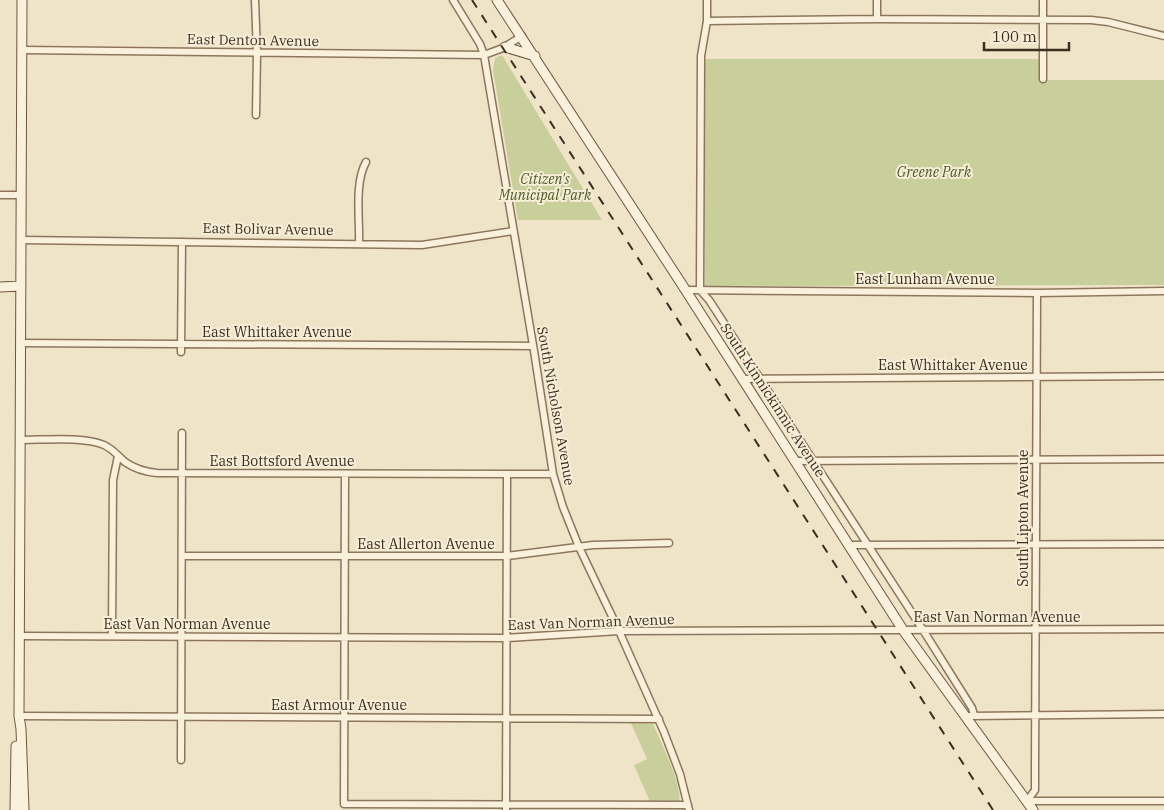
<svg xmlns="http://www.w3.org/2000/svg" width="1164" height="810" viewBox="0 0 1164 810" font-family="'IBM Plex Serif',serif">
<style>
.green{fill:#c9cf9b}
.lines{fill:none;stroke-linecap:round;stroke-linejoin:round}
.street-casing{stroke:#8d765c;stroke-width:9}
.secondary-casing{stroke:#6f573f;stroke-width:11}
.street{stroke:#faf1dc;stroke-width:6}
.secondary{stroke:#faf1dc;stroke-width:9}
.rail{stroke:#3d2e20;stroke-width:2;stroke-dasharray:9 9;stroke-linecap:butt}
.labels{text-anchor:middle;stroke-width:4;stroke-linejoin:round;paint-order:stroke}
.street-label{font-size:14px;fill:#3d2e20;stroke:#f7eed8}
.park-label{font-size:14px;font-style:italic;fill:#4d5a26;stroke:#f7eed8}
</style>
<rect width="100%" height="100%" fill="#f0e4c8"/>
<path class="green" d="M 502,55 L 602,220 L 518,220 L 493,70 L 495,58 Z
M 704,59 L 1043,59 L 1044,80 L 1164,80 L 1164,285 L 705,286 Z
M 631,723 L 653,724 C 659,738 684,789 679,801 L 650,802 L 634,765 L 647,759 Z"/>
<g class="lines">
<defs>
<path id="street" d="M 255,0 L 257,53 L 256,115
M 453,0 L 480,44 L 484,55 L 534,351 L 553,474 L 563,507 L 579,547 L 619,631 L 664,732 L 680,774 L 689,810
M 707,0 L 707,21 L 701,56 L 700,290 L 709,300 L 923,630 L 972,708 L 974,715
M 877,19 L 877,0
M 707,21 L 877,19 L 1091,20 L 1108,22 L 1164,36
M 21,50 L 484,55 L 503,48 L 522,36
M 1043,79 L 1043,0
M 0,195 L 21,195
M 21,240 L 422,245 L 513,231
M 359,244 C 360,220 354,183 366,162
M 686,290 L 1037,293 L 1164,291
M 20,343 L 533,346
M 181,352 L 182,242
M 742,379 L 1164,376
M 20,440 C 43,440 84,436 104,445 C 113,449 118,456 125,462 C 135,469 146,472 157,473 L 553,474
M 795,461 L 1164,459
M 345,474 L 344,804 L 688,805
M 850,545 L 1164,544
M 182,556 L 507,556 L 593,545 L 669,543
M 19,636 L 506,638 L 619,631 L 1164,629
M 112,636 L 113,480 L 118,456
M 19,716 L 659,719
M 970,716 L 1164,714
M 181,760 L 182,433
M 1027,801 L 1035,790 L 1035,768 L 1037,293
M 1027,801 L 1164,801
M 506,810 L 507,474"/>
<path id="secondary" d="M 22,0 L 19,716 L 21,729 L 24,810
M 497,0 L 681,283 L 903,630 L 1033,810
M 505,47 L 535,56
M 0,287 L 21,286
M 15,810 L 16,746"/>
</defs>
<use href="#street" class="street-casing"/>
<use href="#secondary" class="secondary-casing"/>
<use href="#street" class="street"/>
<use href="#secondary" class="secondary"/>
<path class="rail" d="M 472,0 L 993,810"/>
</g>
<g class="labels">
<g class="street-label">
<text transform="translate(253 40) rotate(1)" y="5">East Denton Avenue</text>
<text transform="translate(268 229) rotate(1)" y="5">East Bolivar Avenue</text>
<text x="925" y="284">East Lunham Avenue</text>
<text x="277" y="337">East Whittaker Avenue</text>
<text x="953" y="370">East Whittaker Avenue</text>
<text transform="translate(773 400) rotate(57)" y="5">South Kinnickinnic Avenue</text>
<text transform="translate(556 406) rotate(80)" y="5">South Nicholson Avenue</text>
<text x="282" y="466">East Bottsford Avenue</text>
<text transform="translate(1023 518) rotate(-90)" y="5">South Lipton Avenue</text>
<text x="426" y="549">East Allerton Avenue</text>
<text x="997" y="622">East Van Norman Avenue</text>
<text transform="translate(591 622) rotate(-2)" y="5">East Van Norman Avenue</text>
<text x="187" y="629">East Van Norman Avenue</text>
<text x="339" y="710">East Armour Avenue</text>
</g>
<g class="park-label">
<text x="934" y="177">Greene Park</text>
<text x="545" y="184">Citizen's<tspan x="545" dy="16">Municipal Park</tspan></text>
</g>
</g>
<path d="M984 42v8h85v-8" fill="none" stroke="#3d2e20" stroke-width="2.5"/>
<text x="992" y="42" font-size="15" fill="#3d2e20" stroke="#f7eed8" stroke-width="4" paint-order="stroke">100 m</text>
</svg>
